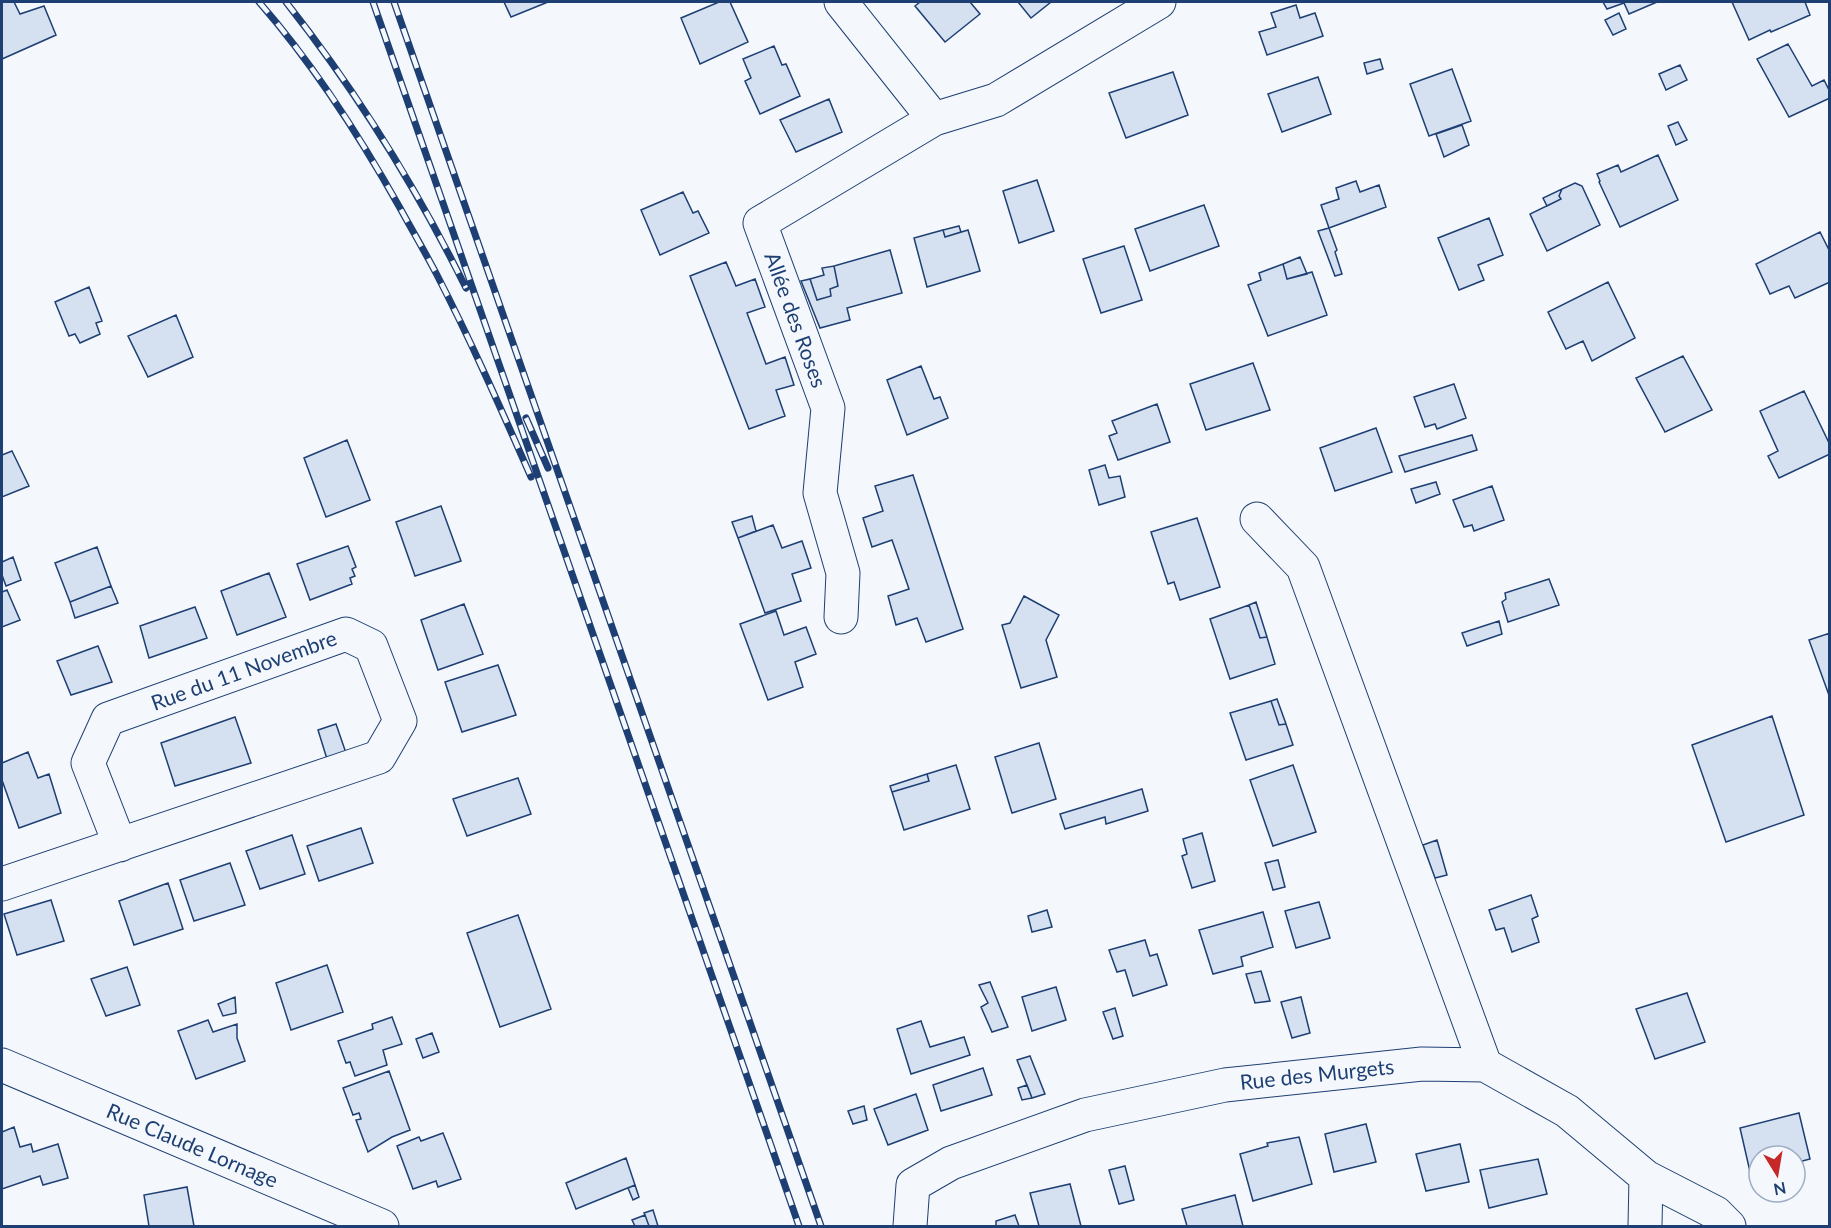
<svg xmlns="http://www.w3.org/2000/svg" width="1831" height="1228" viewBox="0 0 1831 1228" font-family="Lato,sans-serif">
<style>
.building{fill:#d5e0f0;stroke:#1d3f73;stroke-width:1.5}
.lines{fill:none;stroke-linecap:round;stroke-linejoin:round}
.minor-casing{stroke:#1d3f73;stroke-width:35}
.minor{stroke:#f4f7fb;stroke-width:33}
.rail-casing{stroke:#1d3f73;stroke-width:7}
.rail{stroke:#f4f7fb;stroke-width:4.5;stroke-dasharray:14;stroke-linecap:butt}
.labels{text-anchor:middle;stroke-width:4.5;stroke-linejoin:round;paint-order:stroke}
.street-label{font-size:21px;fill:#1d3f73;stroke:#f4f7fb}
</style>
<rect width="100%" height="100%" fill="#f4f7fb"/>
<path class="building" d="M 2,2 L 14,2 L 20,14 L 44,6 L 56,35 L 2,59 Z
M 504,2 L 548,2 L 511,17 Z
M 719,2 L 730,2 L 748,42 L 700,64 L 681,18 Z
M 920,2 L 970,2 L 980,14 L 945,42 L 915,6 Z
M 1018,2 L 1051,2 L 1031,18 Z
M 1603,2 L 1657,2 L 1629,14 L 1624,3 L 1607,9 Z
M 1732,2 L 1805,2 L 1810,15 L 1771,32 L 1770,30 L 1749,40 Z
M 1296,5 L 1300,18 L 1315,13 L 1323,36 L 1267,55 L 1259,32 L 1276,27 L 1271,13 Z
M 1619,13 L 1626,29 L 1613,35 L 1605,20 Z
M 1788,44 L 1812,86 L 1824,80 L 1830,92 L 1830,98 L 1789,117 L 1757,59 Z
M 774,46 L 782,65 L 786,64 L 800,96 L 760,114 L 745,81 L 751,78 L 743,59 Z
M 1380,59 L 1383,69 L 1367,74 L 1364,63 Z
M 1680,65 L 1687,80 L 1666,90 L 1659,74 Z
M 1452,69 L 1471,121 L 1429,136 L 1410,84 Z
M 1173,72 L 1188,115 L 1126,138 L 1109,93 Z
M 1318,77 L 1331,114 L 1282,132 L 1268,94 Z
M 829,99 L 842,132 L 796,152 L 780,120 Z
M 1678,122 L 1687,140 L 1676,145 L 1668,126 Z
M 1462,125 L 1469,145 L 1444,157 L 1436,134 Z
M 1658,155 L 1678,200 L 1620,227 L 1599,182 L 1600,181 L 1597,174 L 1618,165 L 1621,172 Z
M 1037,180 L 1054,231 L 1019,243 L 1003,191 Z
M 1356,181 L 1360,192 L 1379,185 L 1386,207 L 1329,228 L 1321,205 L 1339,199 L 1336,188 Z
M 1575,183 L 1582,186 L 1600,225 L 1547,251 L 1530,214 L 1561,199 L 1559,196 L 1562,189 Z
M 1562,189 L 1559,196 L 1561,199 L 1547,206 L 1543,198 Z
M 683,192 L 693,213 L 698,211 L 709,233 L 660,255 L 641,210 Z
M 1204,205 L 1219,246 L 1150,271 L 1135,229 Z
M 1489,218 L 1503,255 L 1478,265 L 1484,280 L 1459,290 L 1438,238 Z
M 959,226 L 961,232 L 945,237 L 943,230 Z
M 1329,228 L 1337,250 L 1335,252 L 1342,274 L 1335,276 L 1318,231 Z
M 943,230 L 945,237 L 968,230 L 980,271 L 927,287 L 914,238 Z
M 1820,232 L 1830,252 L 1830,282 L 1795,298 L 1789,286 L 1770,294 L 1756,264 Z
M 1124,246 L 1142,300 L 1101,313 L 1083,259 Z
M 890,250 L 902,293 L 847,308 L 850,320 L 820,328 L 801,281 L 810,279 L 817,300 L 831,296 L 830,289 L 838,286 L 834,266 Z
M 1300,257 L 1307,274 L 1287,279 L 1283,264 Z
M 726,262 L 736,286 L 755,279 L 765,307 L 747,313 L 766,364 L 785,357 L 794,385 L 776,390 L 785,416 L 749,429 L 690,276 Z
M 1283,264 L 1287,279 L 1312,272 L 1327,315 L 1268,336 L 1248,285 L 1261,280 L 1259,273 Z
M 834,266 L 838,286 L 830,289 L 831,296 L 817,300 L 810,279 L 824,275 L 822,268 Z
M 1608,282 L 1635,338 L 1592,361 L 1583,341 L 1566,349 L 1548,312 Z
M 89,287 L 102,321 L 96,323 L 100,334 L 80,343 L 75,334 L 69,336 L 55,302 Z
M 176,315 L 193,357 L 148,377 L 128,336 Z
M 1683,356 L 1712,410 L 1665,432 L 1636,378 Z
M 1253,363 L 1270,410 L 1206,430 L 1190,384 Z
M 921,366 L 934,399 L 940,397 L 948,418 L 907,435 L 887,380 Z
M 1454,384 L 1466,418 L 1437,429 L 1435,424 L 1425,427 L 1414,397 Z
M 1804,391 L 1830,445 L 1830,454 L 1779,478 L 1768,456 L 1778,451 L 1760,411 Z
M 1157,404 L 1170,442 L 1118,460 L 1109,436 L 1117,433 L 1112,421 Z
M 1376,428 L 1392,472 L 1335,491 L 1320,448 Z
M 1472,435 L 1477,450 L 1405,472 L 1399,456 Z
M 347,440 L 370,500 L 326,517 L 304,458 Z
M 12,451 L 29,486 L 2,497 L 2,455 Z
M 1105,465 L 1109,478 L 1120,476 L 1125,497 L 1099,505 L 1089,470 Z
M 913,475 L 963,629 L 926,642 L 917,618 L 896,625 L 888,596 L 909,589 L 892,540 L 872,547 L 863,518 L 883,511 L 875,486 Z
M 1436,482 L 1440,494 L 1416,503 L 1411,489 Z
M 1492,486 L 1504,520 L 1474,531 L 1472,525 L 1464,527 L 1453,500 Z
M 441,506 L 461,561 L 415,576 L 396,522 Z
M 752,516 L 756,531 L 738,538 L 732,522 Z
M 1197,518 L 1220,587 L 1180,600 L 1174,582 L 1168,584 L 1151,532 Z
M 773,525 L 782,548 L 802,541 L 811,568 L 792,574 L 801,601 L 765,613 L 738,538 Z
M 348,546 L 356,567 L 352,569 L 355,576 L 350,578 L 352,584 L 310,600 L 297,564 Z
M 97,547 L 111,586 L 70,602 L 55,563 Z
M 13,557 L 21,580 L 6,586 L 2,575 L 2,562 Z
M 269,573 L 286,617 L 237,635 L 221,591 Z
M 1549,579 L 1559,605 L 1508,622 L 1502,602 L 1506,599 L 1505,593 Z
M 111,586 L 118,603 L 75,618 L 70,602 Z
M 7,590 L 20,620 L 2,627 L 2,592 Z
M 1024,596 L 1059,615 L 1046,640 L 1057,677 L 1021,688 L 1002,625 L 1010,623 Z
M 1256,602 L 1267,637 L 1260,638 L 1249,605 Z
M 464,604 L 483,654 L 438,670 L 421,620 Z
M 1249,605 L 1260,638 L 1267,637 L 1275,664 L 1230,679 L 1210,619 Z
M 195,607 L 207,638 L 149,658 L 140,626 Z
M 776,611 L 784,635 L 806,627 L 816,654 L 795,662 L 803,687 L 768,700 L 740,624 Z
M 1499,621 L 1502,634 L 1467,646 L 1462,633 Z
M 1830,633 L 1830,698 L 1809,640 Z
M 98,646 L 112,682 L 71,695 L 57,661 Z
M 498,665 L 516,715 L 462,732 L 445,682 Z
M 1277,699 L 1286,724 L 1279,725 L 1271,701 Z
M 1271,701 L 1279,725 L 1286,724 L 1293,745 L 1246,760 L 1230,713 Z
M 1772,716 L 1804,815 L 1726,842 L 1692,745 Z
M 235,717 L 251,763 L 175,786 L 161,743 Z
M 336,724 L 346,753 L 327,759 L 318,730 Z
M 1039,743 L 1056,799 L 1012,813 L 995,757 Z
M 28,752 L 38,778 L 49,774 L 61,813 L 19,828 L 2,780 L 2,763 Z
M 956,765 L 970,809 L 904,830 L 892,792 L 929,781 L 927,774 Z
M 1293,765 L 1316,832 L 1273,846 L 1250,780 Z
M 927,774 L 929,781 L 892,792 L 890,786 Z
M 518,778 L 531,814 L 467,836 L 453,799 Z
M 1142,789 L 1148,811 L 1106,824 L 1105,817 L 1065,829 L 1060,814 Z
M 361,828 L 373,863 L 319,881 L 307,846 Z
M 1202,833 L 1215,881 L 1192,888 L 1182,856 L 1187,854 L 1183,839 Z
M 292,835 L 305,874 L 260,889 L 246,851 Z
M 1437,840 L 1447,875 L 1435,878 L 1423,845 Z
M 1278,860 L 1285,887 L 1273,890 L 1265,863 Z
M 230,863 L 245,905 L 194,921 L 180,880 Z
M 168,883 L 183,929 L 134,945 L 119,901 Z
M 1531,895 L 1538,916 L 1532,919 L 1539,942 L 1512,952 L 1504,928 L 1496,930 L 1489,910 Z
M 51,900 L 64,941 L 17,955 L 4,914 Z
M 1319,902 L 1330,938 L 1296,948 L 1285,911 Z
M 1047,910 L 1052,927 L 1032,932 L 1028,916 Z
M 1263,912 L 1273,947 L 1241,957 L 1243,966 L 1213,974 L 1199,930 Z
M 518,915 L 551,1009 L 500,1027 L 467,933 Z
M 1145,940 L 1150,956 L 1157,954 L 1167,985 L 1133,996 L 1125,970 L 1117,972 L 1109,950 Z
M 327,965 L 343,1012 L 291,1030 L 276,983 Z
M 127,967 L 140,1005 L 106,1016 L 91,979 Z
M 1261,971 L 1270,1001 L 1255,1003 L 1246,974 Z
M 990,982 L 1008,1027 L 992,1032 L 981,1007 L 988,1003 L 979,985 Z
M 1056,987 L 1066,1020 L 1032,1031 L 1022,997 Z
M 1687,993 L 1705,1042 L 1655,1059 L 1636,1009 Z
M 235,997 L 236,1013 L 223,1016 L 218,1004 Z
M 1301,997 L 1310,1033 L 1292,1038 L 1281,1002 Z
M 1115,1008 L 1123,1036 L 1113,1039 L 1103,1012 Z
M 392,1017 L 402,1044 L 383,1050 L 387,1065 L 355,1076 L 350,1062 L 346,1063 L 338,1041 L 373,1029 L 372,1024 Z
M 208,1020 L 213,1032 L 237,1024 L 237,1038 L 245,1061 L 196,1079 L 178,1031 Z
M 921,1021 L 930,1047 L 964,1037 L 970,1055 L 911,1074 L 897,1029 Z
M 432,1033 L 439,1052 L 423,1058 L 416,1039 Z
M 1030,1056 L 1045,1094 L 1032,1098 L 1017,1060 Z
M 983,1068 L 992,1095 L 941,1111 L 933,1085 Z
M 389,1071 L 410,1130 L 392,1137 L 368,1152 L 356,1120 L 361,1119 L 359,1113 L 353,1115 L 343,1088 Z
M 1027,1085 L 1032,1098 L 1022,1100 L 1018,1088 Z
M 916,1094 L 928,1130 L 888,1145 L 874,1109 Z
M 864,1106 L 867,1120 L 853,1124 L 848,1111 Z
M 1799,1113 L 1810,1159 L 1795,1163 L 1795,1156 L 1759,1156 L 1759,1173 L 1751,1176 L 1740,1128 Z
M 1366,1124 L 1376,1162 L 1334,1172 L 1325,1134 Z
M 14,1127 L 20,1147 L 31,1144 L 33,1152 L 58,1144 L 68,1178 L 43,1185 L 40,1176 L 2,1189 L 2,1132 Z
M 443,1133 L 461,1179 L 438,1187 L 436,1181 L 413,1189 L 397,1146 L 419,1137 L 421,1141 Z
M 1299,1137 L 1312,1184 L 1253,1201 L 1240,1154 L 1268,1146 L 1267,1143 Z
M 1460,1144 L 1469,1182 L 1426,1191 L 1416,1154 Z
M 626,1158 L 635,1185 L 576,1209 L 566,1183 Z
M 1538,1159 L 1547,1194 L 1489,1208 L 1480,1170 Z
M 1125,1166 L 1134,1200 L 1119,1204 L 1109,1170 Z
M 1070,1184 L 1081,1226 L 1039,1226 L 1030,1193 Z
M 635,1185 L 639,1197 L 633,1200 L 628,1188 Z
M 187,1187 L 194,1226 L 149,1226 L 144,1195 Z
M 1235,1195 L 1243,1226 L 1187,1226 L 1182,1209 Z
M 653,1210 L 658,1226 L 649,1226 L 645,1215 L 644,1213 Z
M 645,1215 L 649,1226 L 635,1226 L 632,1220 Z
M 1015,1215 L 1019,1226 L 996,1226 L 996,1221 Z"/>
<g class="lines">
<defs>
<path id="minor" d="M 841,2 L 934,119 L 996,100 L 1159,2
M 1257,519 L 1303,567 L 1485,1065
M 841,617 L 843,573 L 820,493 L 828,408 L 760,223 L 934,119
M 2,884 L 379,757 L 400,721 L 371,646 L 346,634 L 108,719 L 88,763 L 120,845
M 2,1065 L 382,1226
M 910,1226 L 913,1185 L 951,1163 L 1085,1115 L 1225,1085 L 1422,1064 L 1485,1065 L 1567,1111 L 1646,1177 L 1716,1213 L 1729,1226
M 1645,1226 L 1646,1177"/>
</defs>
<use href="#minor" class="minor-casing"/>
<use href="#minor" class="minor"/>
<defs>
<path id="rail" d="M 259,2 C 314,65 359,135 400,208 C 412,230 425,252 437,275 C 471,341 501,409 531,477
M 286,2 C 357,92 415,185 466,288
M 373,2 L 799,1226
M 394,2 L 821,1226
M 526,418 L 548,468"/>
</defs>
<use href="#rail" class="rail-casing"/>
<use href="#rail" class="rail"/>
</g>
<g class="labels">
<g class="street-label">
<text transform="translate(795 320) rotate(70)" y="7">Allée des Roses</text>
<text transform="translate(244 671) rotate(-20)" y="7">Rue du 11 Novembre</text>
<text transform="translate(1317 1075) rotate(-6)" y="7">Rue des Murgets</text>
<text transform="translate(192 1146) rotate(23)" y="7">Rue Claude Lornage</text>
</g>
</g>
<rect width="1831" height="1228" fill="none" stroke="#1d3f73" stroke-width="6"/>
<g transform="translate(1777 1174) rotate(169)"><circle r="28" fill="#f4f7fb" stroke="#9eadc5" stroke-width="1.5"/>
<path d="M0-4.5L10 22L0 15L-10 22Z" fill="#c62828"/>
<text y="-9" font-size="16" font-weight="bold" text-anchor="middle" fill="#1d3f73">N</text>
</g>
</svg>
